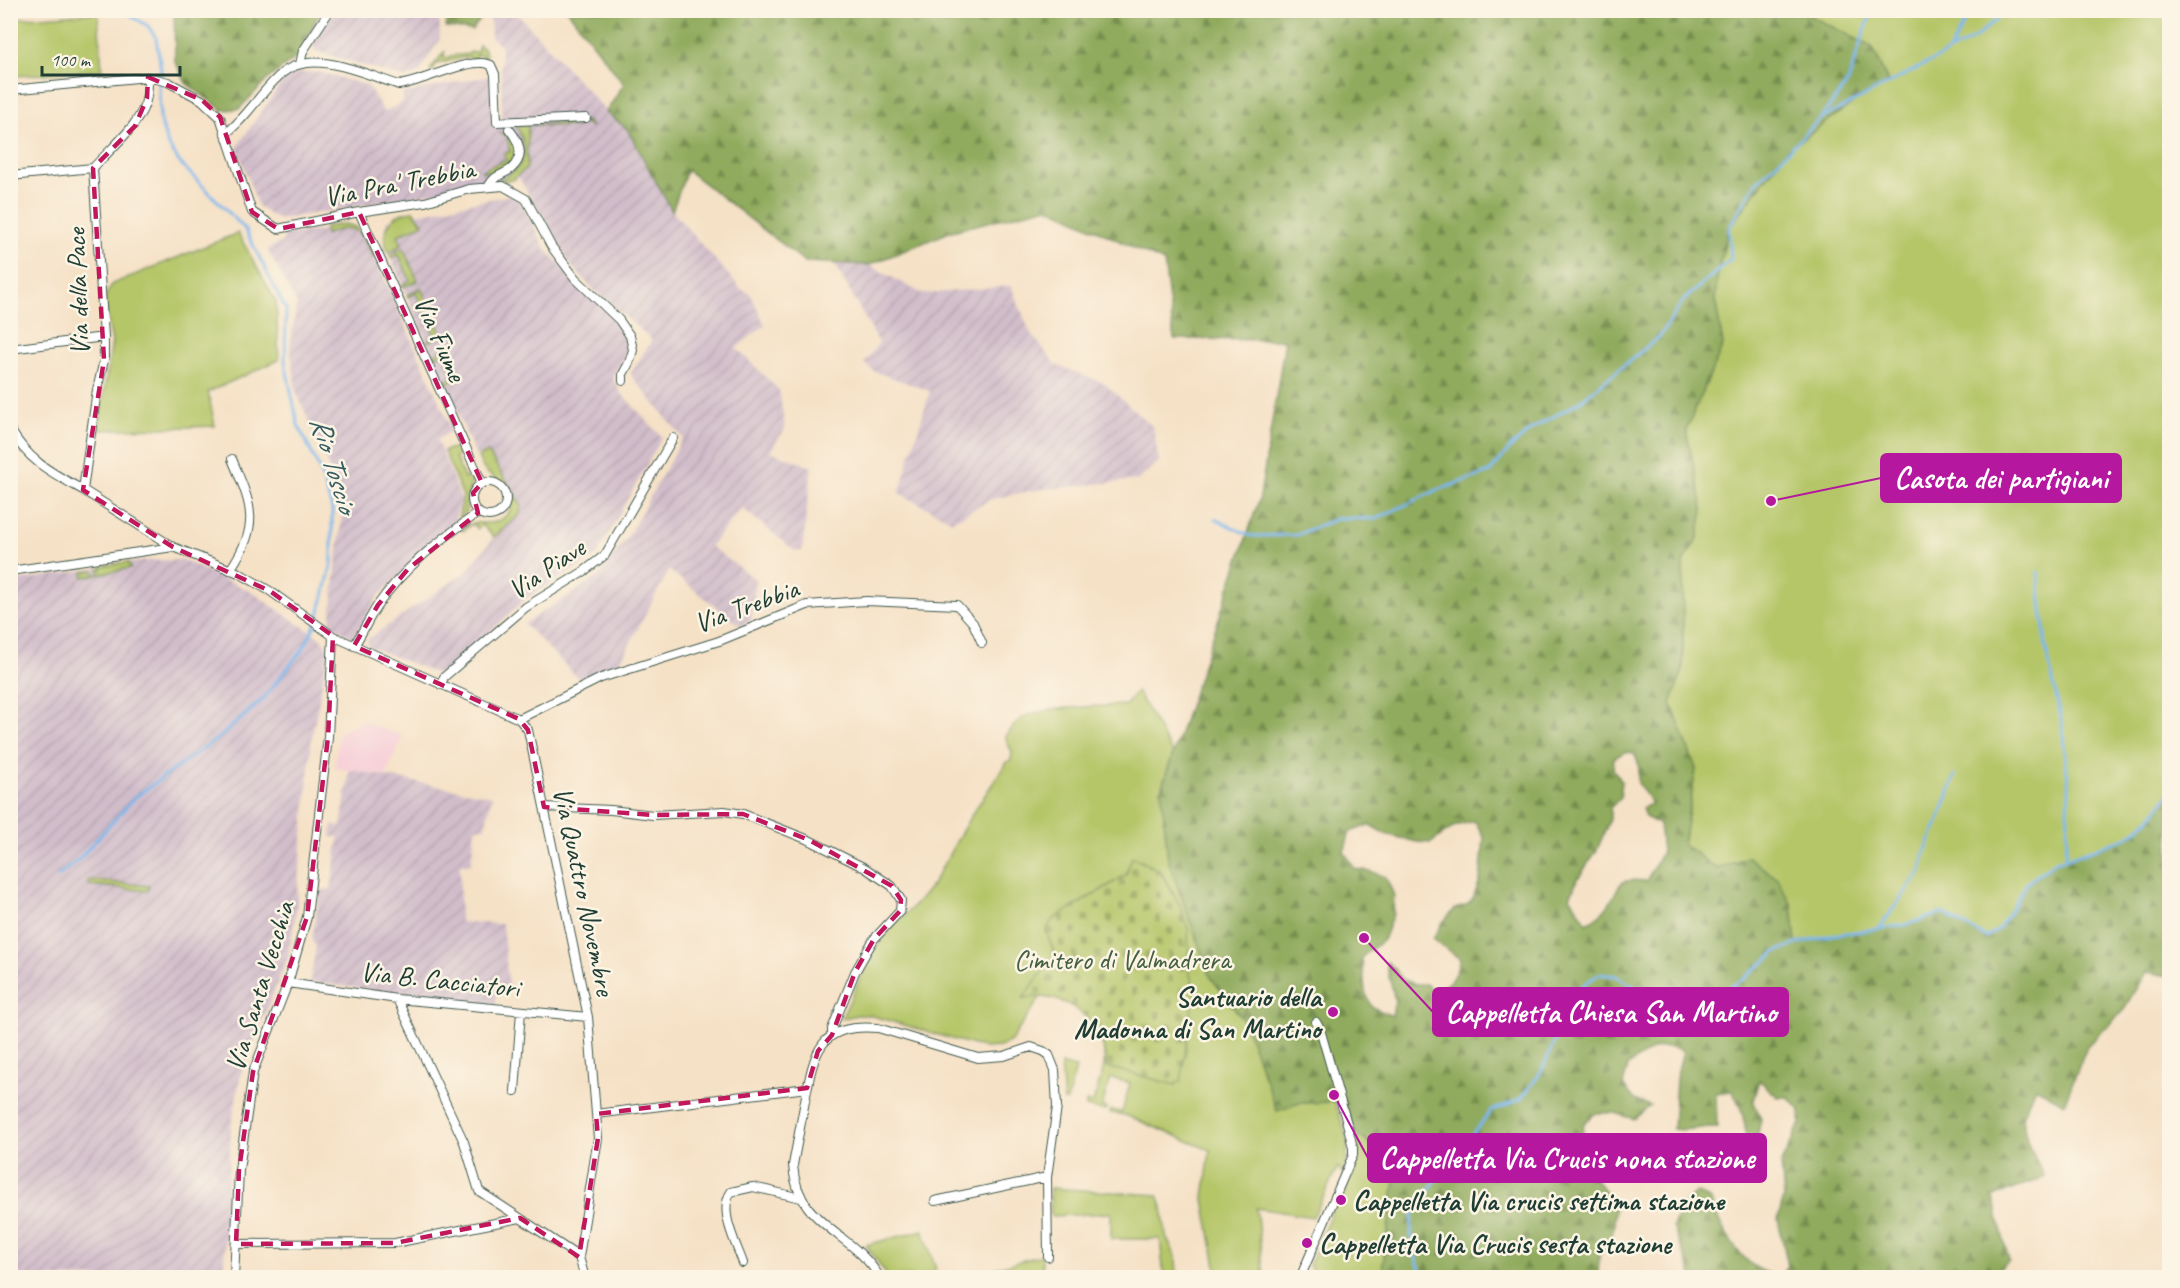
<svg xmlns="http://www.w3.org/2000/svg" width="2180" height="1288" viewBox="0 0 2180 1288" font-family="Caveat,sans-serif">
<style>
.built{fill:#f6cfd8}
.industrial{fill:url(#industrial-furrows)}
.green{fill:#b5c669;stroke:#6a824e;stroke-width:1.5}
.forest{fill:url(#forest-firs);stroke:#587448;stroke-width:1.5;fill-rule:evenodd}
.cemetery{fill:url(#cemetery-stones);stroke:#6a824e;stroke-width:1.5}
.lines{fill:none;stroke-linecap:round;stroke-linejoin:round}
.stream{stroke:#7bb7ed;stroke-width:3}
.street-casing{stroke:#3f564a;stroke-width:10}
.street{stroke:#fff;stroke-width:8}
.marked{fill:none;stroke:#c2185b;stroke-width:4.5;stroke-dasharray:12 8;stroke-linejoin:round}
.poi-dot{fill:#b5179e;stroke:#fcf5e5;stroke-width:2}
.labels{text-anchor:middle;stroke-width:5;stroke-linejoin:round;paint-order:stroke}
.street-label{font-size:28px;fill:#1f3d34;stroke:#fcf5e5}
.park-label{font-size:28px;fill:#445f41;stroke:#fcf5e5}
.poi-label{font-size:28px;font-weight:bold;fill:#1f3d34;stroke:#fcf5e5;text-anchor:start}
.water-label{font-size:30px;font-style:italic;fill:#365c62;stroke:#fcf5e5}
.leader{fill:none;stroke:#b5179e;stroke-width:2}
.callout-dot{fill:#b5179e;stroke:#fcf5e5;stroke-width:2}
.callout{fill:#b5179e;stroke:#b5179e;stroke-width:2}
.callout-label{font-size:30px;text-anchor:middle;font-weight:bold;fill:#fff}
</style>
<defs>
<pattern id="industrial-furrows" width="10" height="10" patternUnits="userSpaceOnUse" patternTransform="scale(1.5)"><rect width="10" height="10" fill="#d1bdca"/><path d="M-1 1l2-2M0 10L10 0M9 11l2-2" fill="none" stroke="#b3a3ae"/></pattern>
<pattern id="forest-firs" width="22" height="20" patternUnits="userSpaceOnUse" patternTransform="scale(1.5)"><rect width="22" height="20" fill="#90ab5d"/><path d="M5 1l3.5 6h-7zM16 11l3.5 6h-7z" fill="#758c4e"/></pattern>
<pattern id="cemetery-stones" width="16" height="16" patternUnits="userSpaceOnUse" patternTransform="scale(1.5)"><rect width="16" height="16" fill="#b5c669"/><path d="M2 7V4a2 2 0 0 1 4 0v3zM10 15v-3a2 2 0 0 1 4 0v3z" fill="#93a257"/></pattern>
</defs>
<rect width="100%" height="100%" fill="#fcf5e5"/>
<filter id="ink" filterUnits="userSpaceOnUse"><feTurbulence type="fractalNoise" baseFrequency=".0167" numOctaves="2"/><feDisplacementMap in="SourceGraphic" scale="12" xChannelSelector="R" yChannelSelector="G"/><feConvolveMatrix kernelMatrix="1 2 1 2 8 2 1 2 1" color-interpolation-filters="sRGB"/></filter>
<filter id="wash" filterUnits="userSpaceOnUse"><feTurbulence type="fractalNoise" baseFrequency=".008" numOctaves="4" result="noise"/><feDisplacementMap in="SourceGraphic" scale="24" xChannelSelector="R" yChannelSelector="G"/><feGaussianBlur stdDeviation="1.35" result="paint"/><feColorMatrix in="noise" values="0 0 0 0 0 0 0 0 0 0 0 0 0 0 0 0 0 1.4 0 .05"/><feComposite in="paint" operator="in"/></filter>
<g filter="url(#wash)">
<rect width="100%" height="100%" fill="#f5e1c6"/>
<path class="built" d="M 361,721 L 403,736 L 385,776 L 335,768 L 339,733 Z"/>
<path class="industrial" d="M 334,11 L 438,10 L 439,11 L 440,39 L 419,73 L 405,78 L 315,51 L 313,43 Z
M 492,11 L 515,11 L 606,111 L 627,128 L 672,211 L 742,290 L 750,293 L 765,325 L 736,348 L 779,390 L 785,429 L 770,451 L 812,467 L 802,551 L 795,551 L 742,508 L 710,546 L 756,580 L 751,620 L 741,626 L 669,570 L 619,664 L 581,681 L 524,624 L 599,576 L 628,536 L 683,438 L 633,378 L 631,373 L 652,340 L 590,286 L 571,265 L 519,178 L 282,219 L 270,215 L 258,206 L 237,147 L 284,79 L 297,73 L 320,72 L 368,86 L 384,112 L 403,102 L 403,93 L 490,76 L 494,124 L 502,124 L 501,46 L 491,37 L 490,13 Z
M 510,195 L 521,202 L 546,250 L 603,307 L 623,331 L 626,344 L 624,360 L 612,376 L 620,392 L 662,437 L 597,555 L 525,599 L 442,676 L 368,646 L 368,639 L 467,571 L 494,537 L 519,515 L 522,507 L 488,453 L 476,456 L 383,239 L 388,220 Z
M 353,228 L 365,235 L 452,430 L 437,440 L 461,499 L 454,522 L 377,597 L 354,639 L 330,624 L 342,514 L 342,498 L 296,391 L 290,346 L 297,304 L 267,249 L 283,242 L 284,234 Z
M 834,263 L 869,265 L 923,294 L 1011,286 L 1030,332 L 1056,365 L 1104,383 L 1153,427 L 1159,461 L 1138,480 L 1035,490 L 992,499 L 952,521 L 899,493 L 930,391 L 873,371 L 864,363 L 879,343 Z
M 183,560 L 250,591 L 323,640 L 328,652 L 312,736 L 296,911 L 288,957 L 241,1073 L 231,1127 L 223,1277 L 11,1278 L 11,582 L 140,561 Z
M 350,770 L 492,796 L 485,827 L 475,828 L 471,864 L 460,864 L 460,922 L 502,924 L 509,990 L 496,993 L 496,1005 L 310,982 L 316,946 L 312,940 L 320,891 L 331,889 L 339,837 L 331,837 L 332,825 L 341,826 Z"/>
<path class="green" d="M 1799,11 L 2169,11 L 2169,792 L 2150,819 L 2127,838 L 2053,863 L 2027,883 L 1999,929 L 1986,937 L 1942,913 L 1905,925 L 1832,935 L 1796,944 L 1792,905 L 1748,857 L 1717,869 L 1683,844 L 1696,769 L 1671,703 L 1683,670 L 1683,562 L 1698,538 L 1703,509 L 1686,430 L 1723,345 L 1715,300 L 1718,270 L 1729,228 L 1788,149 L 1856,101 L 1888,83 L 1872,47 Z
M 98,13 L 102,70 L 16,76 L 12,19 Z
M 479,45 L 485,50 L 486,56 L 482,61 L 481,62 L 482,55 L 476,55 L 475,59 L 467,57 L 436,64 L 433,71 L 430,70 L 445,51 L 443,57 L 449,58 L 450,56 L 469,54 L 470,52 L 477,52 Z
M 587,121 L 591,127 L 586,123 L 573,126 L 528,125 L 527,168 L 515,177 L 515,179 L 498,182 L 498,180 C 525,169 531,151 516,126 Z
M 505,132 C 517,139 517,153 511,163 L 489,174 L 487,171 L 482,172 L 482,170 L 506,160 L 504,153 L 510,152 L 507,135 L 499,134 Z
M 414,211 L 423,224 L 398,235 L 402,245 L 388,252 C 379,231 391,212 414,211 Z
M 344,224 C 362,226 367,237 374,252 L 373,257 C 360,230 356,221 325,235 L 325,227 Z
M 238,233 L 276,302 L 279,360 L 208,392 L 215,426 L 98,430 L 112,342 L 104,299 L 112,284 Z
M 403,248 L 418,281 L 403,287 L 402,285 L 410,280 L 399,255 L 391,258 L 390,255 Z
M 421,288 L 442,336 L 428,342 L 427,341 L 435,336 L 416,293 L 408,297 L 407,295 Z
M 446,345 L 460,378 L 446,384 L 445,382 L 453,377 L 444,353 L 434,357 L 433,356 Z
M 459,446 L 462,452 L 455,457 L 465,479 L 472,475 L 473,478 L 468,494 L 466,511 L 458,521 L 463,496 L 444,451 Z
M 488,452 L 522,506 L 519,515 L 494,537 L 482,525 L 477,529 L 473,523 L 463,531 L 462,529 C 477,517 484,527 498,521 C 503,519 509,514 511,508 C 520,485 495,483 484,469 C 481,466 480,461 478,457 Z
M 128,562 L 131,568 L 84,577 L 83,572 L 94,570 L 95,574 L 100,574 L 99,569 L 102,569 L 102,566 Z
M 1137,691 L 1173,754 L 1161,789 L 1210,976 L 1244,1021 L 1277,1111 L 1299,1103 L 1334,1102 C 1345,1128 1353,1147 1342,1174 L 1338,1167 L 1313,1217 L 1256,1208 L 1264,1277 L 1218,1277 L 1204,1199 L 1210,1150 L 1125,1115 L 1110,1113 L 1111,1110 L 1122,1112 L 1130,1083 L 1110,1078 L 1102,1107 L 1107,1108 L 1106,1111 L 1086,1107 L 1086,1102 L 1093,1103 C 1100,1077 1111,1062 1099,1035 L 1179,905 L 1160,871 L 1133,857 L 1126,875 L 1074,907 L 1046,989 L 1011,1041 L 1000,1047 L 984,1048 L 869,1015 L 856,1015 L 841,1019 L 873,951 L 893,926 L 917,903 L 932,885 L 969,819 L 1007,762 L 1011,760 L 1012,751 L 1007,743 L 1006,736 C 1011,730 1016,722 1022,718 C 1041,707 1102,706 1126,705 Z
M 90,880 L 149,886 L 148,891 L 89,885 L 87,882 Z
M 1061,1064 L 1076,1068 L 1067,1101 L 1064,1101 Z
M 1358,1136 L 1365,1139 L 1396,1174 L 1381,1277 L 1318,1277 L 1309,1266 L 1356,1153 Z
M 1050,1188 L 1158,1195 L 1162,1206 L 1166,1236 L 1176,1257 L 1177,1277 L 1164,1277 L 1160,1239 L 1111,1239 L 1111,1213 L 1051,1216 Z
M 923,1230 L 936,1269 L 922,1277 L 888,1277 L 866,1245 Z
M 1042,1255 L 1042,1277 L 988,1277 L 985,1271 Z"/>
<path class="forest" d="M 1799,10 L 1872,47 L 1888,83 L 1856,101 L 1788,149 L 1729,228 L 1718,270 L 1715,300 L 1723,345 L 1686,430 L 1703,509 L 1698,538 L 1683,562 L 1683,670 L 1671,703 L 1696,769 L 1683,844 L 1717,869 L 1748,857 L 1777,878 L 1792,905 L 1796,943 L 1832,935 L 1905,925 L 1942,913 L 1986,937 L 1999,929 L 2027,883 L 2053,863 L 2127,838 L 2150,819 L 2169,792 L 2169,976 L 2146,972 L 2122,1012 L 2087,1046 L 2064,1104 L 2035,1087 L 2022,1118 L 2028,1144 L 2045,1177 L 1993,1197 L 2009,1261 L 1995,1272 L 1994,1277 L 1781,1277 L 1788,1266 L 1778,1219 L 1784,1197 L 1781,1163 L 1800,1124 L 1800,1110 L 1788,1097 L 1778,1097 L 1759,1080 L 1753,1100 L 1761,1119 L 1755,1147 L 1747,1141 C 1745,1122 1742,1106 1732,1091 L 1716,1093 L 1717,1127 C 1703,1126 1687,1132 1673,1129 L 1676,1078 L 1683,1051 C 1658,1040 1647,1052 1628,1066 L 1623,1085 L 1635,1100 L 1650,1106 L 1634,1119 L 1614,1113 L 1596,1113 L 1584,1123 C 1583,1131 1580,1139 1581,1147 C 1584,1168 1601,1187 1615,1203 L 1614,1225 L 1610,1242 L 1599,1255 L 1598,1277 L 1381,1277 L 1396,1174 L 1365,1139 L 1358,1136 L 1339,1102 L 1299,1103 L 1277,1111 L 1244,1021 L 1210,976 L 1168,860 L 1161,789 L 1260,497 L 1285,340 L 1174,339 L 1164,262 L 1048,207 L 952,231 L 869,265 L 805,262 L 687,170 L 672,211 L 627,129 L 606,112 L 624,84 L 568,11 ZM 1625,752 L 1634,753 L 1639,765 L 1638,783 L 1652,804 L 1642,808 L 1645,817 L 1659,824 L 1662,852 L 1646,881 C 1617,878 1622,883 1609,904 C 1605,912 1594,919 1587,923 L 1570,897 L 1577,880 L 1597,850 L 1610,819 L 1610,808 L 1620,798 L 1622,782 L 1613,769 L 1614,758 ZM 1475,821 L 1484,838 L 1480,880 L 1473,899 L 1467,905 L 1455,909 L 1443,922 L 1433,939 L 1460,959 C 1455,977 1451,985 1433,991 L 1426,984 L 1416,984 L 1401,979 L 1396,970 L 1387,962 L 1387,969 L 1395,1000 L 1392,1016 L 1372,1007 L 1365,992 L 1362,957 L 1383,940 L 1393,914 L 1394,896 L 1386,877 L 1370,871 L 1355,869 L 1344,852 L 1350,832 L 1370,825 L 1385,834 L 1417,842 L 1431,843 L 1455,826 Z
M 174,11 L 321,11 L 297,57 L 269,78 L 239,109 L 222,110 L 186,83 L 175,61 Z
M 447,11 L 447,10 L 487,11 L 472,30 L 446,27 Z
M 1696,1192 L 1711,1200 C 1718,1223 1732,1248 1751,1264 C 1758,1270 1769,1273 1777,1277 L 1693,1277 L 1673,1227 L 1680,1209 Z"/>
<path class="cemetery" d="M 1132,857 L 1160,871 L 1180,905 L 1188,929 L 1189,973 L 1195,986 L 1181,1082 L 1177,1082 L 1176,1085 L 1106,1067 C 1105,1021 1068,991 1023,998 L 1055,955 L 1046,931 L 1052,920 L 1126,875 Z"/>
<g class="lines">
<path class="stream" d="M 1949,51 L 1971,10
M 1823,118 L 1975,38 L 2007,10
M 1215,519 L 1251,536 L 1296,535 L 1339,518 L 1376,519 L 1435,491 L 1490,472 L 1512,446 L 1532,429 L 1579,402 L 1660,336 L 1684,300 L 1731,259 L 1729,228 L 1755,184 L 1820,119 L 1848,82 L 1867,23 L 1874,10
M 2038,572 L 2046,648 L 2061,718 L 2069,789 L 2066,858
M 58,876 L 79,859 L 135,797 L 221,736 L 262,700 L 303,649 L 318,619 L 332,563 L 332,509 L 319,468 L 298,425 L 285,362 L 286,310 L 245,229 L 180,163 L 167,143 L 160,119 L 159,87 L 161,69 L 156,38 L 148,26 L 122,10
M 1880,927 L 1921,871 L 1925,852 L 1939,820 L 1955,775
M 1423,1278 L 1411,1244 L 1412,1216 L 1437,1178 L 1491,1111 L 1521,1099 L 1541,1072 L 1558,1034 L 1568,996 L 1599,974 L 1617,976 L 1643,993 L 1667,1015 L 1689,1012 L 1745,978 L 1776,952 L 1796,944 L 1832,935 L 1905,925 L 1942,913 L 1986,937 L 1999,929 L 2027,883 L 2053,863 L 2127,838 L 2150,819 L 2170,792"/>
</g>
</g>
<g filter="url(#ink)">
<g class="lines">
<defs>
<path id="street" d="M 300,64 L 303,51 L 330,10
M 148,77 C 148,83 148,90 147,96 C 143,123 111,148 93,168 L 104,337 L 104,360 L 97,390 L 83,490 L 173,547
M 10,90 L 148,77 L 168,82 L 202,100 L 220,117 L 252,212 L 278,229 L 359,212 L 425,202 L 469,189 L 503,186 L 526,199 L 551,246 L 575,278 L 619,320 L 630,336 L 633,350 L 629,363 L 623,374 L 623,381
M 225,134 C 247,118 259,94 279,76 C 310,46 364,74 399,85 C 421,83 472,55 491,65 L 495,74 L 497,122 L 586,118
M 10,176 L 93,168
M 488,187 C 496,173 500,177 511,169 C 526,156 519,141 509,129
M 359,212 L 482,483
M 10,349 L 104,337
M 10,429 C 28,461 52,473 83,490
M472 499a17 17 0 1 1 34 0a17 17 0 1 1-34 0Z
M 230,570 C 261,523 252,507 232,459
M 10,571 L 173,547 L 239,573 L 270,591 L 333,636 L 519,719 L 528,730 L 588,1017 L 598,1138 L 579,1257 L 585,1278
M 354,646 C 362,633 369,619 377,606 C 403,568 441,539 478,513
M 441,685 L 444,677 L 526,607 L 583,572 L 605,555 L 673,438
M 519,719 L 601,678 L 719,641 L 807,605 L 866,601 L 957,605 L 973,623 L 982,643
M 544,807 L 611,810 L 653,815 L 724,811 L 743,814 L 809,840 L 865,868 L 892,886 L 901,900 L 900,911 L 874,939 L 855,972 L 832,1029 L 832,1035
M 288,983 L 397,999 L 588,1017
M 397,999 L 464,1142 L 479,1191 L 579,1257
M 515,1091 L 521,1011
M 596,1114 L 807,1088
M 935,1201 L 1047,1177
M 236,1244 L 395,1243 L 520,1218
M 743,1263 C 736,1243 718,1211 731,1192 L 753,1187 L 801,1198
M 234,1278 L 239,1170 L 253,1072 L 288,983 L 307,917 L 328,737 L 333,636
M 880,1278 C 853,1231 797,1227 793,1165 C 797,1144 801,1122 805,1101 C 814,1052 819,1023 878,1028 L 978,1058 L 1004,1056 L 1031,1047 L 1043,1051 L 1049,1055 L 1055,1070 L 1057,1107 L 1047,1177 L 1048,1257
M 1300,1278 L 1353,1155 L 1353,1148 L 1348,1127 L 1320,1029 L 1316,1022"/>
</defs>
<use href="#street" class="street-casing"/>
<use href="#street" class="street"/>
</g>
</g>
<path class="marked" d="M 148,77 L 202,100 L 220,117 L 252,212 L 278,229 L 359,212 L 482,483 L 473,493 L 478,513 L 408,569 L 378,605 L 354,646 L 519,719 L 528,730 L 544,807 L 653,815 L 743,814 L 809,840 L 892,886 L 901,900 L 900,911 L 874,939 L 855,972 L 832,1035 L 818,1051 L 807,1088 L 596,1114 L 598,1138 L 579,1257 L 520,1218 L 395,1243 L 236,1244 L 239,1170 L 253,1072 L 307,917 L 328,737 L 333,636 L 270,591 L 173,547 L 83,490 L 104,360 L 93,168 L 135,126 L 147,98 Z"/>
<g class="poi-dot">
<circle cx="1333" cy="1012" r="6"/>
<circle cx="1341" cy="1200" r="6"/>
<circle cx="1307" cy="1243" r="6"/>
</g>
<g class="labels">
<g class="street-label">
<text transform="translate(399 182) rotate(-11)" y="10">Via Pra' Trebbia</text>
<text transform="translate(77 292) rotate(-92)" y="10">Via della Pace</text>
<text transform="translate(441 338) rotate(66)" y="10">Via Fiume</text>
<text transform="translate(546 568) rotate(-34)" y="10">Via Piave</text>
<text transform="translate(746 605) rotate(-20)" y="10">Via Trebbia</text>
<text transform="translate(585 891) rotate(78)" y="10">Via Quattro Novembre</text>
<text transform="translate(440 979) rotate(6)" y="10">Via B. Cacciatori</text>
<text transform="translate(259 986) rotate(-73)" y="10">Via Santa Vecchia</text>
</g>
<g class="park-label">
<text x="1122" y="969">Cimitero di Valmadrera</text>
</g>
<g class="poi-label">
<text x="1321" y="1006" text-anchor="end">Santuario della<tspan x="1321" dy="32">Madonna di San Martino</tspan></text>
<text x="1353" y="1210">Cappelletta Via crucis settima stazione</text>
<text x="1319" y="1253">Cappelletta Via Crucis sesta stazione</text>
</g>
<g class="water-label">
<text transform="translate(334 464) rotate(73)" y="10">Rio Toscio</text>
</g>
</g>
<path class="leader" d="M1771 501L1881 478M1364 938L1433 1012M1334 1095L1368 1158"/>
<g class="callout-dot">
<circle cx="1771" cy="501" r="6"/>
<circle cx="1364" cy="938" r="6"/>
<circle cx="1334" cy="1095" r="6"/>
</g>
<g class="callout">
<rect x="1881" y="454" width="240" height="48" rx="6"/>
<rect x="1433" y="988" width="355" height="48" rx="6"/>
<rect x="1368" y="1134" width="398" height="48" rx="6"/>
</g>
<g class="callout-label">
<text x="2001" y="488">Casota dei partigiani</text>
<text x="1611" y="1022">Cappelletta Chiesa San Martino</text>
<text x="1567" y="1168">Cappelletta Via Crucis nona stazione</text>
</g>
<rect width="2180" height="1288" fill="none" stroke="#fcf5e5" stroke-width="36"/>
<path d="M42 66v9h138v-9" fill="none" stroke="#1f3d34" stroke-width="3"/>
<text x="51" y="66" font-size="18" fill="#1f3d34" stroke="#fcf5e5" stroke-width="4.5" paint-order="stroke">100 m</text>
</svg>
